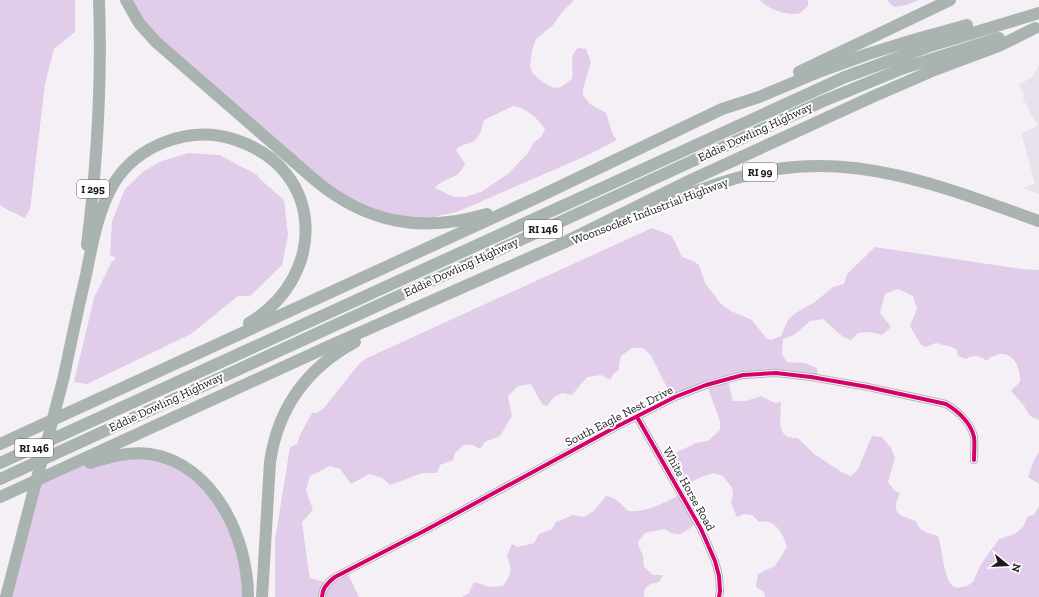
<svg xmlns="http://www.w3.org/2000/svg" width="1039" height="597" viewBox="0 0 1039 597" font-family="'Zilla Slab',serif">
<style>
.built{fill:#e9e1ec}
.green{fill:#e1cde9;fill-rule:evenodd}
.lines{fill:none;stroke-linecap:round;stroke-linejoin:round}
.minor{stroke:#b0b8b4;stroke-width:8}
.highway{stroke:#a9b3b0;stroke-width:12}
.highway-bridge{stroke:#a9b3b0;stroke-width:12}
.cycleway-casing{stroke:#fefefe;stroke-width:6}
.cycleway{stroke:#d6006c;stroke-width:4}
.labels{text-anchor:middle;stroke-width:4;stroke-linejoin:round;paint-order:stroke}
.shield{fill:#fefefe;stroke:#605e61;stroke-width:1}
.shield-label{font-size:11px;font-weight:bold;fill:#1d1a1e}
.street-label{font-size:12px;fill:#1d1a1e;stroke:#fefefe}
</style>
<rect width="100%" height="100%" fill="#f4f0f6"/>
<path class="built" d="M 1039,65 L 1039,194 L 1022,188 L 1035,184 L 1022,136 L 1024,132 L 1038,126 L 1030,113 L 1027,104 L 1023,101 L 1024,94 L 1019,85 L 1032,77 Z"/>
<path class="green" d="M 0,0 L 75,0 L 75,32 L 54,49 L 45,84 L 30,209 L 25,218 L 8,210 L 0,205 Z
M 125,0 L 574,0 L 563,11 L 553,25 L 536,39 L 532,51 L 530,67 L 533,74 L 544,83 L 554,88 L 561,87 L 572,79 C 574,67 568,57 578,48 L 586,49 L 591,62 L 583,89 L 583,95 L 590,104 L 606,113 L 613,135 L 617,140 L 588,155 L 457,212 L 437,216 L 436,221 L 362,212 L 152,39 ZM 513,106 C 527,108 537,118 545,129 L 541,137 L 534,142 L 528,153 L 508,174 L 481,192 L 465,197 L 454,197 L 435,188 C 444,177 457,181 465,164 L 456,150 C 460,144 468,145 474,141 C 480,137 482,127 484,120 Z
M 760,0 L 808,0 L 808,6 C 805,8 802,12 800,13 C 790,17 766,9 760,0 Z
M 887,0 L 919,0 L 907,5 L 894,7 Z
M 188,153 L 220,155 L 257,175 L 260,179 L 284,200 L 288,235 L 282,265 L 250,296 L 238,296 L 191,334 L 87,384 L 74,382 L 94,298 L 111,263 L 116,258 L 110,255 L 112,221 L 125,189 L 144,171 L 162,161 Z
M 652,228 L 672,236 L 682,257 L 695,262 L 699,265 L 705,283 L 721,304 L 731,311 L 752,320 L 766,338 L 771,340 L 781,336 L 788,320 L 794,314 L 815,302 L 833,287 L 844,284 L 847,274 L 875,247 L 1022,269 L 1039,270 L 1039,420 L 1030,416 L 1024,406 L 1011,391 L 1020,382 C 1021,367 1012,348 994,356 C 990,357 989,358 987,361 C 979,356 974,354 966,359 L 958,356 L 957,350 L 952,347 L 936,343 L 926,347 L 921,345 L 910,326 L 917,309 L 913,296 L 898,289 L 885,294 L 880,313 L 891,327 L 882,335 L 870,332 L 858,333 L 851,340 L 843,337 L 823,319 L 810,321 L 794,335 L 783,339 L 782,354 L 787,362 L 805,363 L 817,368 L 818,379 L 777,373 L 728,382 L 733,401 L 746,401 L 761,396 L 775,403 L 781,402 C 781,418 775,440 798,438 L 814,454 L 843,473 L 851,476 L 858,469 L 872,436 L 882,437 L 891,448 L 895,458 L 888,482 L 894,490 L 900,494 C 890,514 899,515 916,521 C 919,532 928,533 938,536 C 943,551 942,569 950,583 C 951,585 954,587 957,588 L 967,586 L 973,582 L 981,564 L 999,539 L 1015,534 L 1023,527 L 1028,516 L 1034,515 L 1039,506 L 1039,597 L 765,597 L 764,592 L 756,587 L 758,574 L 775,566 L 787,547 C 785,538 778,524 768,522 C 765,521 762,522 759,522 L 752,515 L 744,514 L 737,517 L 731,503 L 733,494 L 732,488 L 723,476 L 714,473 L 701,477 L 679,488 L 663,459 L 696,443 L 708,441 L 720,430 L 720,421 L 707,386 L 672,398 L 651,355 L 643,348 L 632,348 L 621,356 L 619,365 L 619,370 L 614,373 L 610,380 L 601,375 L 587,377 L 572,395 L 562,393 L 554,397 L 547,406 L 542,404 L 531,384 L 518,386 L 508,396 L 512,416 L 500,436 L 485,442 L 480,449 L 473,445 L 464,445 L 455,453 L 453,460 L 440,465 L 437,473 L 422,473 L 390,485 L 382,478 L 369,474 L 351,484 L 340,469 L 330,466 L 310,476 L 306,490 L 313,510 L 302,522 L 308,567 L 310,578 L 328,583 L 347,572 L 359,597 L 275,597 L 275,540 L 290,447 L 297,444 L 300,435 L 312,413 L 317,413 L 324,408 L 359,364 L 367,358 Z
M 1039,452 L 1039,484 L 1028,477 L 1034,460 Z
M 141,455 L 180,467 L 209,491 L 233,538 L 244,583 L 244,597 L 6,597 L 39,480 L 91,461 Z
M 681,494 L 697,523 C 682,533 681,539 664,529 L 645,533 L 638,542 L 639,548 L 643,555 L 644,567 L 653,575 L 663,575 L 659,582 C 649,584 644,585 644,597 L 462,597 L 469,593 L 474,582 L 489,587 L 503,586 C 512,574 512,570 507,556 L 512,544 L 518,547 L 534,543 L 539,534 L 552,529 L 556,522 L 573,515 L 584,517 L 594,511 L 606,496 C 616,497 622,505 628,511 C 646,513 666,502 681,494 Z"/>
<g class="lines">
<path class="minor" d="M 637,417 L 701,529 L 715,561 L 719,576 L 720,591 L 719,597
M 322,597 C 322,588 328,582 335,577 L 424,531 L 612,429 L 675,397 L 706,385 L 743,375 L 776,373 L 811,377 L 868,387 L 946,404 C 958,411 971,423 974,437 C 975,444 974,453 974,460"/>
<path class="highway" d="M 126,0 L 139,23 L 156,42 L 316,181 C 368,224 423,233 487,214
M 799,72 L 950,0
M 647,210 C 689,194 732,176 777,169 C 869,155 954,191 1039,221
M 87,245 C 97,164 102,82 99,0
M 64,376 C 71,342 78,309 86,275 C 92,245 98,210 114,183 C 126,164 144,150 165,142 C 188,133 213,132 236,140 C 326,170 327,277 249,323
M 0,444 L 534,199 L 722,109 L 759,97 L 821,71 L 868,54 L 913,40 L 967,25
M 0,463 L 845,77 L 930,46 L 1039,13
M 90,463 C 109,457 129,451 150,454 C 214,464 248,538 248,597
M 0,479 L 821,102 L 904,68 L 999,38
M 0,497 L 325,348 L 563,243 L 691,180 L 872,97 L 932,71 L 999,46 L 1035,28
M 6,597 L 33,493
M 262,597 L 270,462 C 278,407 307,368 355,342"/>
<path class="highway-bridge" d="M 33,493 L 49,434 L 64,376"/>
<defs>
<path id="cycleway" d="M 637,417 L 701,529 L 715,561 L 719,576 L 720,591 L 719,597
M 322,597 C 322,588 328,582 335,577 L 424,531 L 612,429 L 675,397 L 706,385 L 743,375 L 776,373 L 811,377 L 868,387 L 946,404 C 958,411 971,423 974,437 C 975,444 974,453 974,460"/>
</defs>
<use href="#cycleway" class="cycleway-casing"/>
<use href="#cycleway" class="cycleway"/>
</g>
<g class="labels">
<g class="shield">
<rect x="743" y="163" width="34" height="18" rx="3"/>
<rect x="77" y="180" width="32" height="18" rx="3"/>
<rect x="524" y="220" width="38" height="18" rx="3"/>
<rect x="15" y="439" width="38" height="18" rx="3"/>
</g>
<g class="shield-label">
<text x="760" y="176">RI 99</text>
<text x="93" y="193">I 295</text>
<text x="543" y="233">RI 146</text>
<text x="34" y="452">RI 146</text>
</g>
<g class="street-label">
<text transform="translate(755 132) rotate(-25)" y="4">Eddie Dowling Highway</text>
<text transform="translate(650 211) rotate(-21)" y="4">Woonsocket Industrial Highway</text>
<text transform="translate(461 267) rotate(-25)" y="4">Eddie Dowling Highway</text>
<text transform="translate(166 402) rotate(-25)" y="4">Eddie Dowling Highway</text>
<text transform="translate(619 416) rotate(-27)" y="4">South Eagle Nest Drive</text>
<text transform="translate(689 489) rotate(61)" y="4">White Horse Road</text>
</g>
</g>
<g transform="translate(1007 565) rotate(108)" stroke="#fefefe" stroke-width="3" paint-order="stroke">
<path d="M0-3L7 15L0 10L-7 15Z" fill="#1d1a1e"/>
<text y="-6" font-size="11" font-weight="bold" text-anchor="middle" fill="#1d1a1e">N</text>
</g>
</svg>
